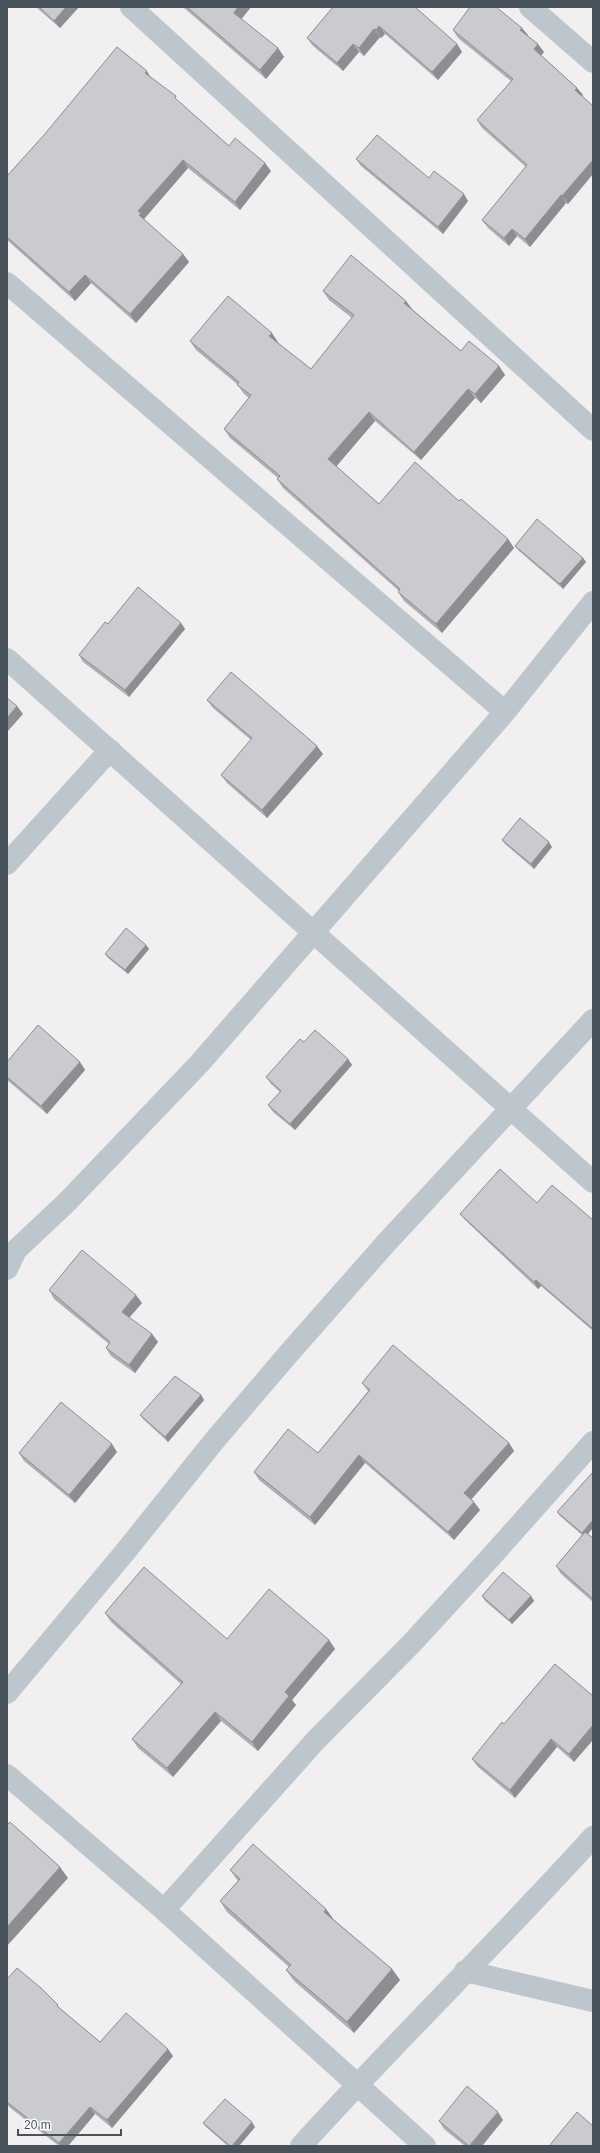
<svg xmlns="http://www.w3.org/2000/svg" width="600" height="2153" viewBox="0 0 600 2153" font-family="Helvetica,sans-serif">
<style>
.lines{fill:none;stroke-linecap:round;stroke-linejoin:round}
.minor{stroke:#bec6cd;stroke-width:22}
.wall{fill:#adafb4}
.shaded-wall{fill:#8d8e92}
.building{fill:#c9cbd1;stroke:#8d8e92}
</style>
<rect width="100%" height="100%" fill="#f1efef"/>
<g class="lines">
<path class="minor" d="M 131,7 L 593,430
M 530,7 L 593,62
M 7,283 L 505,712
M 7,659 L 593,1182
M 7,864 L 110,750
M 7,1269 L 16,1250 L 66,1203 L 199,1064 L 505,712 L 593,602
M 7,1693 L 125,1552 L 214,1441 L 290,1352 L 387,1242 L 593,1020
M 7,1775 L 164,1910 L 425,2146
M 164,1910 L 316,1740 L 412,1643 L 490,1558 L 593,1442
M 465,1971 L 593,2001
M 301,2146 C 396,2041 498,1942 593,1837"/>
</g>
<path class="wall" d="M 36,7 L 79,7 L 60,28 Z
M 183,7 L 251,7 L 241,19 L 278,48 L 284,57 L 266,79 Z
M 333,7 L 457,44 L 462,52 L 438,80 L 385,34 L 381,38 L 380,37 L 364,56 L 359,52 L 343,71 L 313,46 L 307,38 Z
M 453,30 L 528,35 L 527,36 L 544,52 L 541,55 L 577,88 L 583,95 L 582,96 L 593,106 L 593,174 L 568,204 L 566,203 L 530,247 L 517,236 L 509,246 L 488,228 L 482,220 L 526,167 L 482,128 L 477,120 L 511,81 L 458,38 Z
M 151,77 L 229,146 L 271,171 L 240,210 L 188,168 L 144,219 L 146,222 L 183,254 L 189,262 L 136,323 L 91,283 L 75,301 L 7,240 L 7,176 Z
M 356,159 L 429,178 L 468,201 L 443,234 L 361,166 Z
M 323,291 L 406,301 L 412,309 L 461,351 L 499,366 L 505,375 L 481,403 L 475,398 L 421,460 L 375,421 L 336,466 L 379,504 L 459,501 L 508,539 L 514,548 L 442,633 L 404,601 L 398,592 L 399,591 L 283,488 L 277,479 L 278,478 L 230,438 L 224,429 L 249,398 L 244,394 L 237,384 L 196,350 L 190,341 L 278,342 L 278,343 L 311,369 L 352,318 L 329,300 Z
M 515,546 L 583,558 L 586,562 L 563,589 L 518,550 Z
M 181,623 L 185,629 L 129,697 L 83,662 L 79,655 L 108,624 Z
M 207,700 L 323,754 L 267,818 L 227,783 L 221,775 L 251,740 L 213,708 Z
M 502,840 L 552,847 L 534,869 L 505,844 Z
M 146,945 L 149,949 L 128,974 L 108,958 L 105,954 Z
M 304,1042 L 348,1059 L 352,1065 L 295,1130 L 273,1112 L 268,1105 L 280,1092 L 271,1084 L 266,1077 Z
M 7,1062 L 80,1062 L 85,1070 L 47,1114 L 7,1080 Z
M 537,1203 L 593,1220 L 593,1331 L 541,1286 L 538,1289 L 465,1220 L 460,1214 Z
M 49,1290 L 142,1303 L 129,1318 L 152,1334 L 158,1342 L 135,1373 L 111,1356 L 106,1348 L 109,1344 L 54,1299 Z
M 362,1383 L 509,1443 L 514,1451 L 471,1499 L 480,1510 L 454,1540 L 365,1463 L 315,1525 L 259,1480 L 254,1472 L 318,1453 L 368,1391 Z
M 201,1395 L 204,1400 L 168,1442 L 143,1419 L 140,1415 Z
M 117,1452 L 75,1503 L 24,1461 L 19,1453 Z
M 593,1472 L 593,1528 L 588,1534 L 593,1538 L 593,1602 L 561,1574 L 556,1566 L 582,1535 L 560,1516 L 557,1512 Z
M 482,1596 L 531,1596 L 534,1601 L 512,1624 L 485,1601 Z
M 105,1613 L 227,1639 L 329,1640 L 335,1649 L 292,1700 L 296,1705 L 258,1751 L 221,1721 L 173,1777 L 138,1748 L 132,1739 L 181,1684 L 111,1622 Z
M 555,1664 L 574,1762 L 557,1747 L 515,1798 L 478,1767 L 472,1759 L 504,1724 Z
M 230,1870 L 326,1909 L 333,1919 L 392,1969 L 400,1980 L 354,2033 L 294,1981 L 286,1970 L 289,1967 L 227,1912 L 220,1901 L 238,1881 Z
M 7,1979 L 62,2010 L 100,2042 L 173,2056 L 112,2128 L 95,2114 L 68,2146 L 59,2146 L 13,2110 L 7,2105 Z
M 503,2120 L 482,2146 L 465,2146 L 444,2129 L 439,2121 Z
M 203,2123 L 255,2127 L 239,2146 L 228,2146 L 206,2127 Z"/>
<path class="shaded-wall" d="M 66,7 L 79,7 L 60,28 L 54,21 Z
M 238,7 L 251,7 L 240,21 L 234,13 Z
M 379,26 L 385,34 L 381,38 L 376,30 Z
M 522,28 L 528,35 L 526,38 L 520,30 Z
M 374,29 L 380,37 L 364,56 L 359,48 Z
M 353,44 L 359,52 L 343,71 L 337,63 Z
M 457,44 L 462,52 L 438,80 L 432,72 Z
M 538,44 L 544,52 L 540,57 L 534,49 Z
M 278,48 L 284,57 L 266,79 L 260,70 Z
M 147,71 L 152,80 L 145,73 Z
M 577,88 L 583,95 L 581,97 L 575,90 Z
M 183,160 L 188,168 L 144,219 L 146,222 L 139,215 L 138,211 Z
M 593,160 L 593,174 L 568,204 L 562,196 Z
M 265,163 L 271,171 L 240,210 L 235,202 Z
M 464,194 L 468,201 L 443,234 L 438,227 Z
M 561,195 L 566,203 L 530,247 L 525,239 Z
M 512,229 L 517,236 L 509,246 L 504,238 Z
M 183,254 L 189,262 L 136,323 L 130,314 Z
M 85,275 L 91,283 L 75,301 L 69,292 Z
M 406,301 L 412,309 L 404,303 Z
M 272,333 L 278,342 L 276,345 L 269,336 Z
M 499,366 L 505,375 L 481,403 L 475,394 Z
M 468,389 L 475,398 L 421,460 L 414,452 Z
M 369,412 L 375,421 L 335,468 L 328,459 Z
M 508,539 L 514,548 L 442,633 L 436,624 Z
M 583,558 L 586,562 L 563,589 L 560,584 Z
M 181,623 L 185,629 L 129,697 L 125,690 Z
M 17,706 L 23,714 L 7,732 L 7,718 Z
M 317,746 L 323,754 L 267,818 L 262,810 Z
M 549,842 L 552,847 L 534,869 L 531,864 Z
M 146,945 L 149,949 L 128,974 L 125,970 Z
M 348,1059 L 352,1065 L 295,1130 L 290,1124 Z
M 80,1062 L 85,1070 L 47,1114 L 41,1106 Z
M 536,1280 L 541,1286 L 538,1289 L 534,1282 Z
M 136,1295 L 142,1303 L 127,1320 L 122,1312 Z
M 152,1334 L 158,1342 L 135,1373 L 129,1365 Z
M 201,1395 L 204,1400 L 168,1442 L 165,1437 Z
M 509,1443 L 514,1451 L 470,1501 L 464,1493 Z
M 112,1444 L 117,1452 L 75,1503 L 69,1495 Z
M 359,1455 L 365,1463 L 315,1525 L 310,1517 Z
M 474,1502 L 480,1510 L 454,1540 L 448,1532 Z
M 593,1520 L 593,1528 L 585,1537 L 582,1533 Z
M 531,1596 L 534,1601 L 512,1624 L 509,1620 Z
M 329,1640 L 335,1649 L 292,1700 L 296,1705 L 258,1751 L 252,1742 L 285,1692 Z
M 215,1712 L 221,1721 L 173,1777 L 167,1768 Z
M 593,1725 L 593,1740 L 574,1762 L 569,1754 Z
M 551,1739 L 557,1747 L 515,1798 L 510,1790 Z
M 60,1867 L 68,1878 L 7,1946 L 7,1927 Z
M 326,1909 L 334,1920 L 324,1912 Z
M 392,1969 L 400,1980 L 354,2033 L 347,2022 Z
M 168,2049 L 173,2056 L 112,2128 L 107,2120 Z
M 90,2107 L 95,2114 L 68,2146 L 61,2146 L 59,2143 Z
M 498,2112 L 503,2120 L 482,2146 L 470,2146 Z
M 252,2122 L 255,2127 L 239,2146 L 232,2146 Z"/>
<path class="building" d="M 39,7 L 66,7 L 54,21 Z
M 187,7 L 238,7 L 234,13 L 278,48 L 260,70 Z
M 333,7 L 415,7 L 457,44 L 432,72 L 379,26 L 376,30 L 374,29 L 359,48 L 353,44 L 337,63 L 307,38 Z
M 470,7 L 496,7 L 522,28 L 520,30 L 538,44 L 534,49 L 577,88 L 575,90 L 593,106 L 593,160 L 562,196 L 561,195 L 525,239 L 512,229 L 504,238 L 482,220 L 527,165 L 477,120 L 513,79 L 453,30 Z
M 117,47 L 147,71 L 145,73 L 176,96 L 175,98 L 229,146 L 235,138 L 265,163 L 235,202 L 183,160 L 138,211 L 141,213 L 139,215 L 183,254 L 130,314 L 85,275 L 69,292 L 7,237 L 7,176 L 44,135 Z
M 377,135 L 429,178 L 434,171 L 464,194 L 438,227 L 356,159 Z
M 351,255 L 406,301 L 404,303 L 461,351 L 469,341 L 499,366 L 475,394 L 468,389 L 414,452 L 369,412 L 328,459 L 379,504 L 415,462 L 459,501 L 461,499 L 508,539 L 436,624 L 398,592 L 400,589 L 277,479 L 280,476 L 224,429 L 251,395 L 237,385 L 239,382 L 190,341 L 228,296 L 272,333 L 269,336 L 311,369 L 354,315 L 323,291 Z
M 537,519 L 583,558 L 560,584 L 515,546 Z
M 138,587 L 181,623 L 125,690 L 79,655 L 105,622 L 108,624 Z
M 231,672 L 317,746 L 262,810 L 221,775 L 252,738 L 207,700 Z
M 7,698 L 17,706 L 7,718 Z
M 520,818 L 549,842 L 531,864 L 502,840 Z
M 126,928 L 146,945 L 125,970 L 105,954 Z
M 38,1025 L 80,1062 L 41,1106 L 7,1077 L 7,1062 Z
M 315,1030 L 348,1059 L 290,1124 L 268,1105 L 281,1091 L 266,1077 L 300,1039 L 304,1042 Z
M 500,1169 L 537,1203 L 552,1185 L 593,1220 L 593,1329 L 536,1280 L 534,1282 L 460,1214 Z
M 82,1250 L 136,1295 L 122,1312 L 152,1334 L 129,1365 L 106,1348 L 110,1342 L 49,1290 Z
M 393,1345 L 509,1443 L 464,1493 L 474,1502 L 448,1532 L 359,1455 L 310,1517 L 254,1472 L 288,1429 L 318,1453 L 370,1390 L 362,1383 Z
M 175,1376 L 201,1395 L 165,1437 L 140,1415 Z
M 61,1402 L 112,1444 L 69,1495 L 19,1453 Z
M 593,1472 L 593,1520 L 582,1533 L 557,1512 Z
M 585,1532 L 593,1538 L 593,1599 L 556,1566 Z
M 144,1567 L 227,1639 L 269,1589 L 329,1640 L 285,1692 L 289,1696 L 252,1742 L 215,1712 L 167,1768 L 132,1739 L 183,1682 L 105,1613 Z
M 503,1572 L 531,1596 L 509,1620 L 482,1596 Z
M 555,1664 L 593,1696 L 593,1725 L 569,1754 L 551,1739 L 510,1790 L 472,1759 L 502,1722 L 504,1724 Z
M 10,1822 L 60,1867 L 7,1927 L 7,1825 Z
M 253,1844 L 326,1909 L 324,1912 L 392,1969 L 347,2022 L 286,1970 L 291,1965 L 220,1901 L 240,1879 L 230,1870 Z
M 17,1968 L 41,1988 L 58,2005 L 57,2006 L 100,2042 L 126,2013 L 168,2049 L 107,2120 L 90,2107 L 59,2143 L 7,2102 L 7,1979 Z
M 467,2086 L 498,2112 L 469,2146 L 439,2121 Z
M 225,2099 L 252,2122 L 232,2146 L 230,2146 L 203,2123 Z
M 577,2112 L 593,2126 L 593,2146 L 549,2146 Z"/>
<rect width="600" height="2153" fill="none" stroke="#48525b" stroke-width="16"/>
<path d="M18 2129v6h103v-6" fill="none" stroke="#48525b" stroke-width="2"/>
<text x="24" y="2129" font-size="12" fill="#48525b" stroke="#ffffff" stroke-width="3" paint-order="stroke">20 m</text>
</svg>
